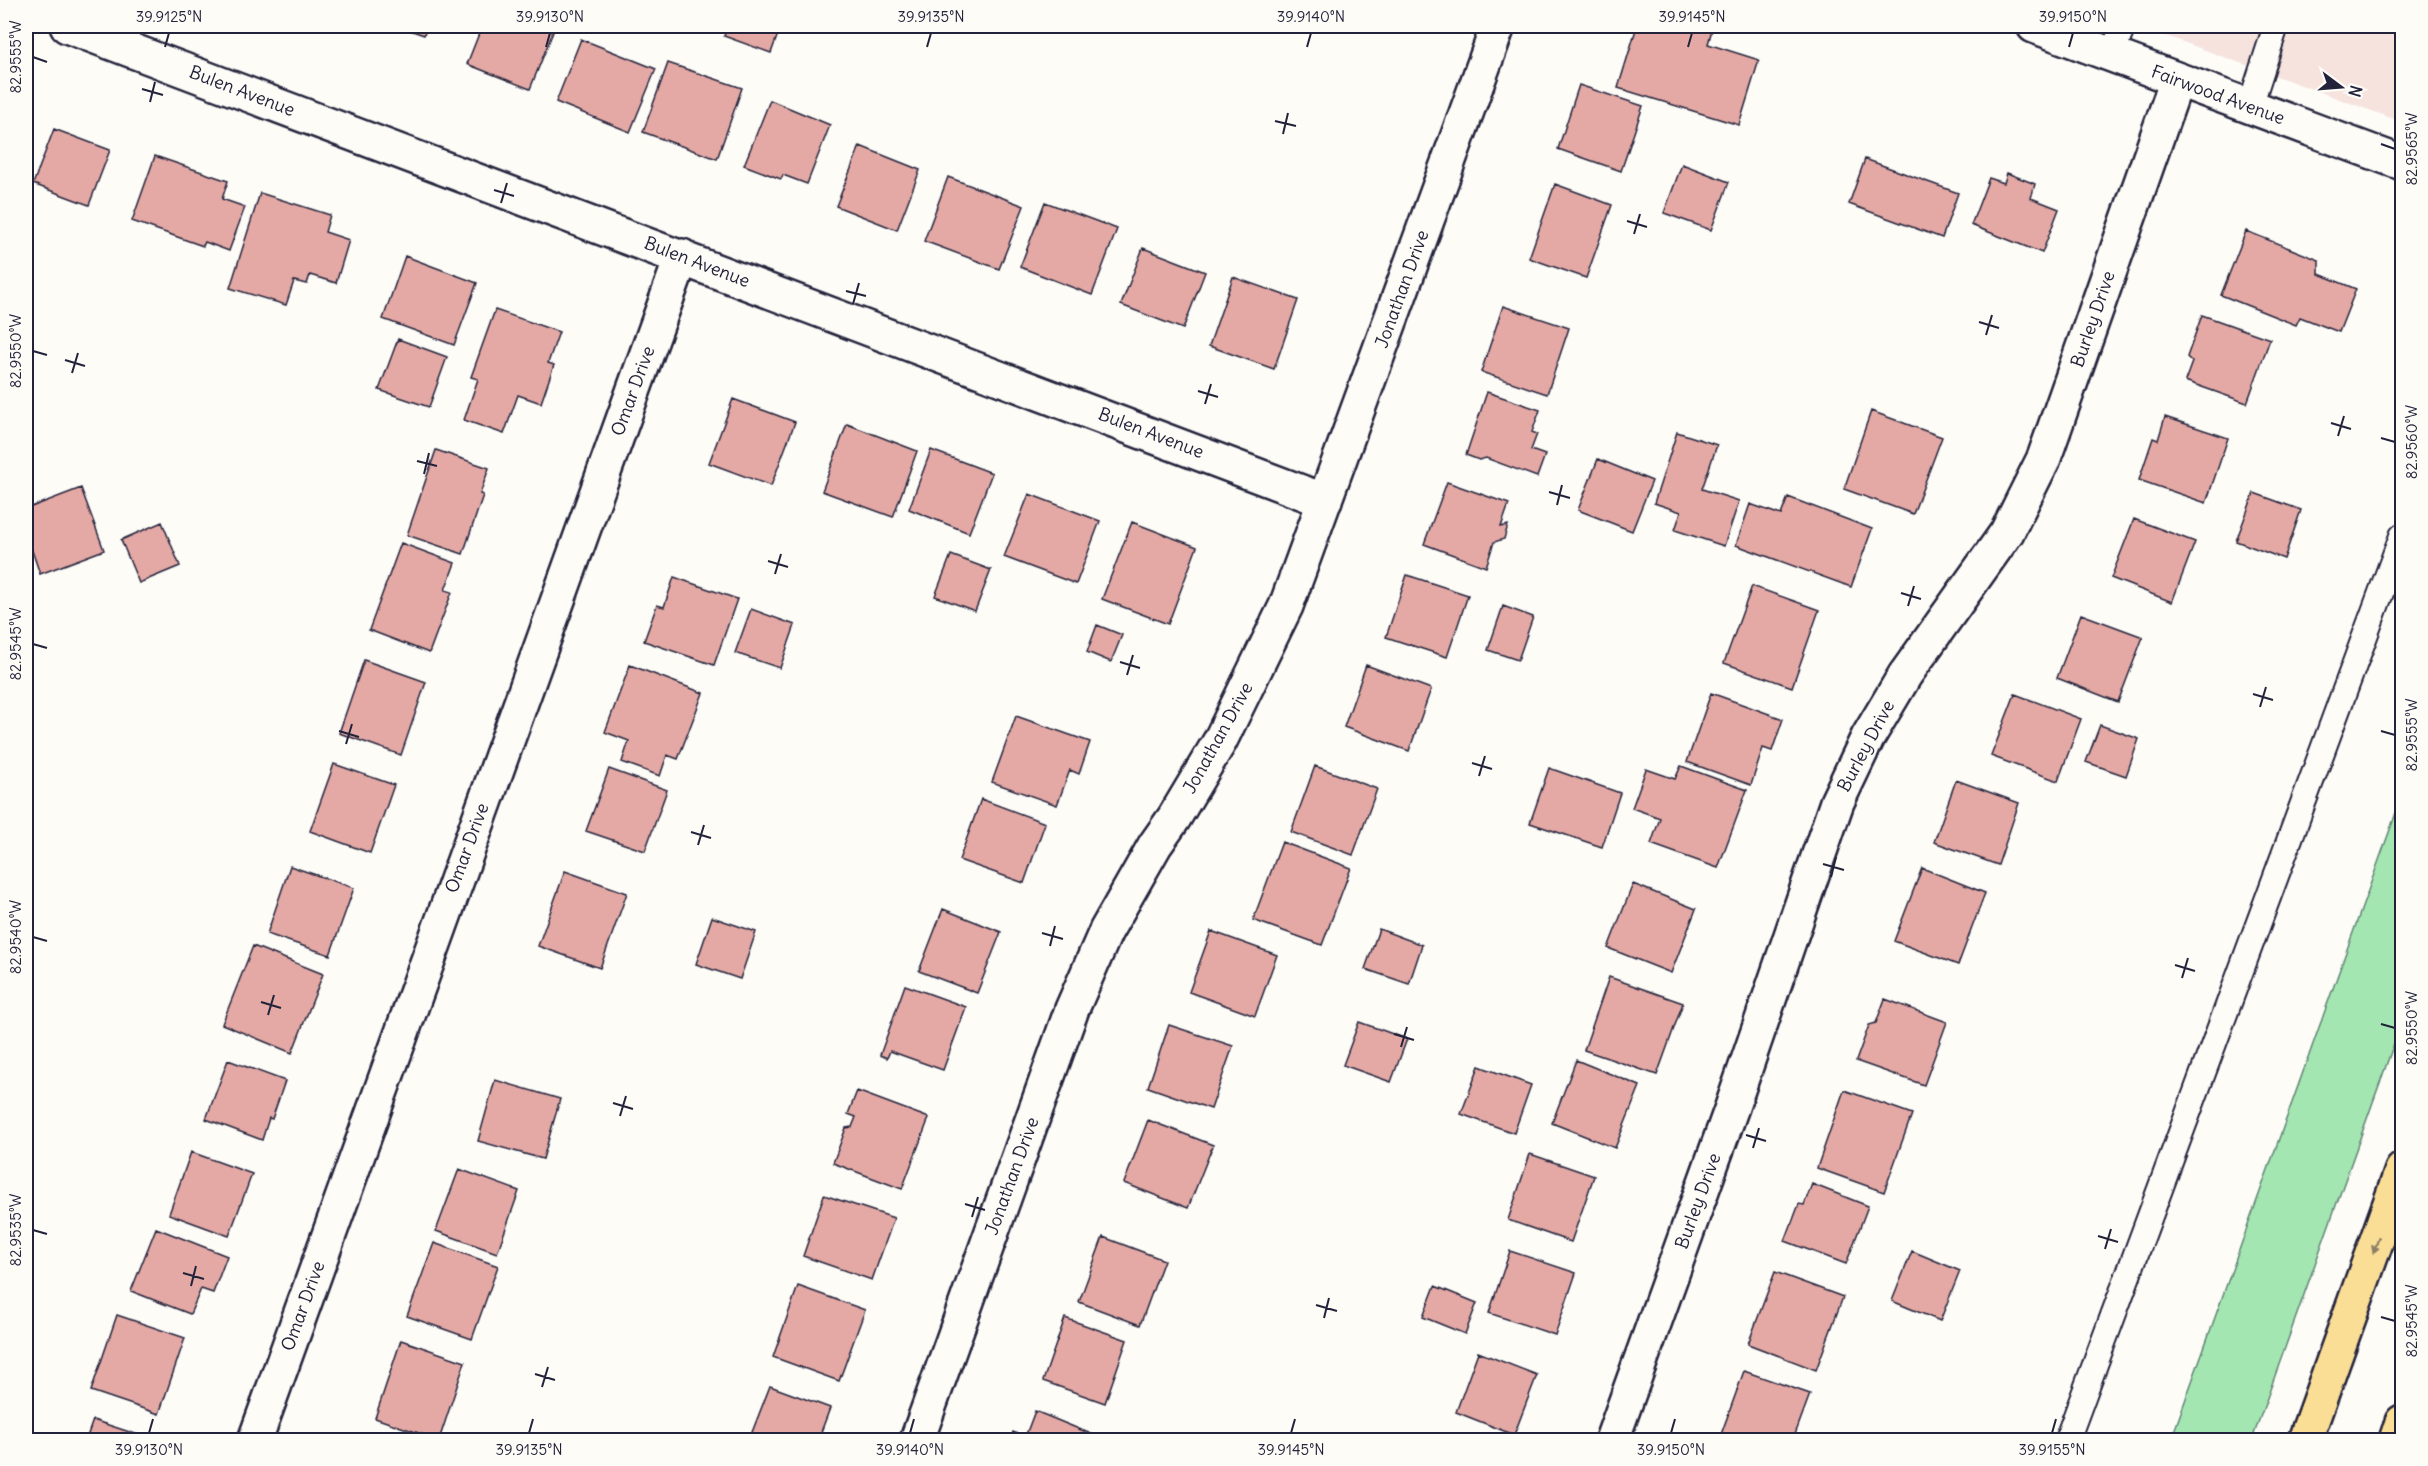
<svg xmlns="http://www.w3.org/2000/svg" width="2428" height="1466" viewBox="0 0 2428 1466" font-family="Delius,sans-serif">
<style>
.built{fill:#f6e3de}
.green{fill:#a3e6b1;stroke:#628476;stroke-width:1.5}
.building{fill:#e4a9a5;stroke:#22223b;stroke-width:1.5}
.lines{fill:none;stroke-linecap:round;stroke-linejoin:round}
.service-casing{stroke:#22223b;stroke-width:28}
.minor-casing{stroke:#22223b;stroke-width:38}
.tertiary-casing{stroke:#22223b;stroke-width:38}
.motorway-casing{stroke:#22223b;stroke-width:38}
.service{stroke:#fdfcf7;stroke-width:24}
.minor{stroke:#fdfcf7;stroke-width:33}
.tertiary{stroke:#fdfcf7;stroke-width:33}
.motorway{stroke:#fbde96;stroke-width:33}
.oneway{fill:#8e8068}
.ticks{fill:none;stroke:#22223b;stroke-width:2}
.labels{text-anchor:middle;stroke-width:4.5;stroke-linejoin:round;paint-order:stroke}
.street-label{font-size:18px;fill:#22223b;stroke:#fdfcf7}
.neatline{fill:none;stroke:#22223b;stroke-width:2}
.ticks-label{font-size:15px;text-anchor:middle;fill:#22223b}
</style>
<rect width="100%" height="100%" fill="#fdfcf7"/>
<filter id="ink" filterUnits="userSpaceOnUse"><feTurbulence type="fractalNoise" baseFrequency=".0167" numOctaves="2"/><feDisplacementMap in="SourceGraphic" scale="12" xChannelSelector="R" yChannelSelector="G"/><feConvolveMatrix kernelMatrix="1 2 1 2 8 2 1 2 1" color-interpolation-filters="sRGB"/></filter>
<g filter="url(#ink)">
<path class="built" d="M 2139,26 L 2402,26 L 2402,122 Z"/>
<path class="green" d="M 2402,796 L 2402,1021 L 2252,1440 L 2171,1440 Z"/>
<path class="building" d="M 398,26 L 427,26 L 424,35 Z
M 482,26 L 535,26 L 553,32 L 530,89 L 467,64 Z
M 727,26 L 781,26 L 771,53 L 724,36 Z
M 1637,26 L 1713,26 L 1708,44 L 1759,60 L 1739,125 L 1618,88 Z
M 581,39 L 656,69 L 630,132 L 556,102 Z
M 668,63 L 742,88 L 717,159 L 643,132 Z
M 1579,85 L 1643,106 L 1621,171 L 1558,149 Z
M 770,100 L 830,125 L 807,184 L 783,175 L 781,179 L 744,165 Z
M 54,129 L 110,150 L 89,205 L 33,184 Z
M 860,146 L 920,170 L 897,230 L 836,206 Z
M 155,156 L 228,181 L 222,199 L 245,207 L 229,251 L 205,242 L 203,246 L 132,221 Z
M 1865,159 L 1958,193 L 1942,238 L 1849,204 Z
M 1682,164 L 1729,182 L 1711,230 L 1664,213 Z
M 2007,173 L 2035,184 L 2031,198 L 2059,209 L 2042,253 L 1971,225 L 1989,178 L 2004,183 Z
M 948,177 L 1024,206 L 999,269 L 924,241 Z
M 1555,184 L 1612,205 L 1586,278 L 1529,258 Z
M 260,193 L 330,215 L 325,232 L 349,240 L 336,283 L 310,275 L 307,284 L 294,281 L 286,305 L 230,288 Z
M 1045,202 L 1117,229 L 1092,295 L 1020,267 Z
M 2246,231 L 2319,260 L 2319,274 L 2356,289 L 2339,332 L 2300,317 L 2296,325 L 2221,295 Z
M 1143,248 L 1205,272 L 1183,329 L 1121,305 Z
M 405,256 L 477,283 L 454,345 L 383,319 Z
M 1233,277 L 1298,300 L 1274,369 L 1209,346 Z
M 1503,306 L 1569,328 L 1547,394 L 1481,372 Z
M 495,310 L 559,332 L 548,363 L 554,365 L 541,403 L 518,395 L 504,434 L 464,420 L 478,379 L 471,377 Z
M 2202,315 L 2270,339 L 2247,403 L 2185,381 L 2192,362 L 2187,357 Z
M 398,339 L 447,357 L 429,407 L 379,390 Z
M 1487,392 L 1540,410 L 1532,432 L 1537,434 L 1531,450 L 1545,455 L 1537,477 L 1486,458 L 1479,460 L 1466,455 Z
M 733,399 L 795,422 L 771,486 L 709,463 Z
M 1871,411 L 1942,437 L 1913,514 L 1844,489 Z
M 2165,417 L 2228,438 L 2206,503 L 2139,480 L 2153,438 L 2158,440 Z
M 847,424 L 917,451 L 893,517 L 822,491 Z
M 1677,432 L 1717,445 L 1702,489 L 1739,501 L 1724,546 L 1675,530 L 1681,512 L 1654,503 Z
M 436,450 L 489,468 L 480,494 L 483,495 L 463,554 L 407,535 Z
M 931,450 L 992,473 L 969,533 L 909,509 Z
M 1598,459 L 1652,481 L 1632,531 L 1578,510 Z
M 1447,482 L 1509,504 L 1501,527 L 1508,525 L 1504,539 L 1494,542 L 1486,567 L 1424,544 Z
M 81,488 L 104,550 L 40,574 L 26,533 L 26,509 Z
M 2254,493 L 2301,510 L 2284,559 L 2236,541 Z
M 1029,494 L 1100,521 L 1076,584 L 1004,557 Z
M 1788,497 L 1872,529 L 1851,587 L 1736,545 L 1750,504 L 1781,515 Z
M 2134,519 L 2195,542 L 2172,602 L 2111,578 Z
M 162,522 L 180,566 L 139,583 L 121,540 Z
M 1132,522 L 1197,547 L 1168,624 L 1102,599 Z
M 401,543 L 455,563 L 445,590 L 452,592 L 429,653 L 369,630 Z
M 951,555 L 991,570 L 975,611 L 935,596 Z
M 1407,575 L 1468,595 L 1447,657 L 1386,637 Z
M 674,577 L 737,599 L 714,665 L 644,641 L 657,605 L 664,607 Z
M 1752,586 L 1819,610 L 1792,687 L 1724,663 Z
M 1503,606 L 1533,617 L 1518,660 L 1488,650 Z
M 751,609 L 795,625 L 780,668 L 735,653 Z
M 2081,614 L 2143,637 L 2118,702 L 2057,678 Z
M 1097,625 L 1122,635 L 1111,662 L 1087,652 Z
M 364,660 L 426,682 L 401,755 L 339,733 Z
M 630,665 L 703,693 L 678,759 L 667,755 L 660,776 L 622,762 L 629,741 L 605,732 Z
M 1366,665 L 1431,689 L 1409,751 L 1344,727 Z
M 1711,693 L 1783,719 L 1772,751 L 1763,748 L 1751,785 L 1687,762 Z
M 2015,694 L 2081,719 L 2058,781 L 1991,756 Z
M 1016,716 L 1090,742 L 1079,774 L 1070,770 L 1057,805 L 992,782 Z
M 2100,725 L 2139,739 L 2126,776 L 2086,762 Z
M 334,764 L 394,785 L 370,853 L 310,831 Z
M 1315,766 L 1377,789 L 1353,855 L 1291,832 Z
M 1681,766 L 1747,790 L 1718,868 L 1651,844 L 1660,818 L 1632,808 L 1646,769 L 1675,779 Z
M 1549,768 L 1620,793 L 1602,847 L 1530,823 Z
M 609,769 L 667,790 L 645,851 L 586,831 Z
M 1956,780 L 2019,803 L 1998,865 L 1934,842 Z
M 981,799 L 1045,823 L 1024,883 L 959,860 Z
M 1282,842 L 1351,868 L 1322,945 L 1253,920 Z
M 290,866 L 354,888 L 330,955 L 267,934 Z
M 1922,868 L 1985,893 L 1958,965 L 1894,941 Z
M 565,871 L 627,893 L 600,968 L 538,946 Z
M 1633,884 L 1696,909 L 1671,973 L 1608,948 Z
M 943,909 L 1001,932 L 977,993 L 919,971 Z
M 712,917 L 756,932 L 740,979 L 696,964 Z
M 1379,929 L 1422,945 L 1409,984 L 1365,969 Z
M 1211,931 L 1277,955 L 1255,1016 L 1189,992 Z
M 253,946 L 323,974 L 292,1053 L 222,1024 Z
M 1609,977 L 1683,1003 L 1657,1075 L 1584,1050 Z
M 905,985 L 966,1007 L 943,1070 L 890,1051 L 887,1058 L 880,1055 Z
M 1885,999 L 1947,1022 L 1924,1085 L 1856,1061 L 1869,1025 L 1876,1023 Z
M 1359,1022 L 1407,1039 L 1391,1082 L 1343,1065 Z
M 1169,1025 L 1233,1046 L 1211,1109 L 1148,1087 Z
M 228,1060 L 285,1081 L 272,1119 L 269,1118 L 262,1140 L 206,1119 Z
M 1576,1060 L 1640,1086 L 1615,1148 L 1552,1123 Z
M 1479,1066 L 1531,1085 L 1514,1133 L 1461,1114 Z
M 495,1080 L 560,1099 L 543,1159 L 478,1141 Z
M 1844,1090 L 1912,1114 L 1884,1192 L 1817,1168 Z
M 857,1091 L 929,1118 L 902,1189 L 833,1163 L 846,1128 L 852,1127 L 856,1117 L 848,1114 Z
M 1148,1120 L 1213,1145 L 1188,1208 L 1124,1183 Z
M 191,1152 L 252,1174 L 229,1236 L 169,1214 Z
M 1530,1154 L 1594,1176 L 1571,1242 L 1508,1220 Z
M 459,1169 L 519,1191 L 497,1253 L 436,1231 Z
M 1812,1184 L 1868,1206 L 1846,1264 L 1785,1241 L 1799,1204 L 1804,1205 Z
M 824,1195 L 894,1218 L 872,1280 L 803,1256 Z
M 156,1228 L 227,1256 L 213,1293 L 201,1289 L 190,1314 L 131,1291 Z
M 1103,1237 L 1164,1260 L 1140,1325 L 1079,1302 Z
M 434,1243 L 498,1266 L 472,1339 L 407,1316 Z
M 1510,1251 L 1576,1273 L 1555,1335 L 1489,1313 Z
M 1912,1251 L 1960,1271 L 1940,1321 L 1892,1301 Z
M 1775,1272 L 1843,1297 L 1816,1370 L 1748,1344 Z
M 798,1286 L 865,1310 L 839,1381 L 773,1357 Z
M 1435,1286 L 1477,1303 L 1465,1334 L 1423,1317 Z
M 117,1315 L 185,1338 L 159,1414 L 91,1391 Z
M 1065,1318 L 1127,1340 L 1105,1403 L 1043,1381 Z
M 401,1340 L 465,1362 L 439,1440 L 375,1418 Z
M 1478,1352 L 1537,1375 L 1514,1435 L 1456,1412 Z
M 1744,1371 L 1810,1394 L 1793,1440 L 1719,1440 Z
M 770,1386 L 830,1408 L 818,1440 L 749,1440 Z
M 1035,1411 L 1096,1436 L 1095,1440 L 1010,1440 L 1013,1432 L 1025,1437 Z
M 93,1420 L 154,1440 L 86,1440 Z"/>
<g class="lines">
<defs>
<path id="service" d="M 2112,55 L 2123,26
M 2250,106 L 2276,26
M 2067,1440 L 2402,536"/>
<path id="minor" d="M 67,26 L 1325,501
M 255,1440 L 682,256
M 917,1440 L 1072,1009 L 1106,931 L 1155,845 L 1174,818 L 1220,741 L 1286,606 L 1498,26
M 1612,1440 L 1732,1107 L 1837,802 L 1868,737 L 1905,675 L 2007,532 L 2044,458 L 2177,80"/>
<path id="tertiary" d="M 2034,26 L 2402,163"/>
<path id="motorway" d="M 2305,1440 L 2402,1170
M 2396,1440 L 2402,1422"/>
</defs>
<use href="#service" class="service-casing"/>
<use href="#minor" class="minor-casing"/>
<use href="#tertiary" class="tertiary-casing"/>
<use href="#motorway" class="motorway-casing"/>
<use href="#service" class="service"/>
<use href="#minor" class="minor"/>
<use href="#tertiary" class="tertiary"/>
<use href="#motorway" class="motorway"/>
</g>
<defs><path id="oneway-solid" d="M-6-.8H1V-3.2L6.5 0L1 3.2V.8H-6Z" transform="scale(1.5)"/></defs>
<use class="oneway" href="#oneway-solid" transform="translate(2376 1245) rotate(110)"/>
</g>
<path class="ticks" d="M 165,47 L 169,33M 546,47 L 550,33M 927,47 L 931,33M 1307,47 L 1311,33M 1688,47 L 1692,33M 2069,47 L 2073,33M 33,57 L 47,62M 142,89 L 163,95M 150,102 L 155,82M 1275,121 L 1296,126M 1283,134 L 1288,113M 2381,144 L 2395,149M 494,190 L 514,196M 501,203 L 507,183M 1627,221 L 1647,227M 1634,234 L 1640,214M 846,291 L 866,296M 853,304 L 859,283M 1979,322 L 1999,328M 1986,335 L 1992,315M 33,351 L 47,355M 65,360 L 85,366M 72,373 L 78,353M 1198,391 L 1218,397M 1205,404 L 1211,384M 2331,423 L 2351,429M 2338,436 L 2344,416M 2381,438 L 2395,442M 417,461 L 437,466M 424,474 L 429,453M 1549,492 L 1570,498M 1557,505 L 1562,485M 768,561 L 788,567M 775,574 L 781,554M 1901,593 L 1921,599M 1908,606 L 1914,586M 33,644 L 47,648M 1120,662 L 1140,668M 1127,675 L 1133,655M 2253,694 L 2273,700M 2260,707 L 2266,687M 339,731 L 359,737M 2381,731 L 2395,735M 346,744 L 352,724M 1472,763 L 1492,769M 1479,776 L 1485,756M 691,832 L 711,838M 698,845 L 704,825M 1823,864 L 1844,870M 1831,877 L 1836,857M 1042,933 L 1063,939M 33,937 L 47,941M 1050,946 L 1055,926M 2175,965 L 2195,971M 2182,978 L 2188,958M 261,1002 L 281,1008M 268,1015 L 274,995M 2381,1024 L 2395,1028M 1394,1034 L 1414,1040M 1401,1047 L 1407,1027M 613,1103 L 633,1109M 620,1116 L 626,1096M 1746,1135 L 1766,1141M 1753,1148 L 1759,1128M 965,1204 L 985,1210M 972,1217 L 978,1197M 33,1230 L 47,1234M 2098,1236 L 2118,1242M 2105,1249 L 2111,1229M 183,1273 L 204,1279M 191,1286 L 196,1266M 1316,1305 L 1337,1311M 2381,1317 L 2395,1321M 1324,1318 L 1329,1298M 535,1374 L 555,1380M 542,1387 L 548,1367M 149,1433 L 153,1419M 529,1433 L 533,1419M 910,1433 L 914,1419M 1291,1433 L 1295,1419M 1671,1433 L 1675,1419M 2052,1433 L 2056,1419"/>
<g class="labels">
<g class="street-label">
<text transform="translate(242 91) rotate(21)" y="6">Bulen Avenue</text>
<text transform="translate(2218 95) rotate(20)" y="6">Fairwood Avenue</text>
<text transform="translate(697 262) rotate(21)" y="6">Bulen Avenue</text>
<text transform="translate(1402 289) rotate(-70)" y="6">Jonathan Drive</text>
<text transform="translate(2093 319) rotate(-71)" y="6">Burley Drive</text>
<text transform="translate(633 391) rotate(-70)" y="6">Omar Drive</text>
<text transform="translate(1151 433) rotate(21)" y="6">Bulen Avenue</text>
<text transform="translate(1218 738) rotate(-61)" y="6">Jonathan Drive</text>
<text transform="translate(1866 746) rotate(-62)" y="6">Burley Drive</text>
<text transform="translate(467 848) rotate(-70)" y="6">Omar Drive</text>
<text transform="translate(1012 1176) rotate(-70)" y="6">Jonathan Drive</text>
<text transform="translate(1698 1201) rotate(-70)" y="6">Burley Drive</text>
<text transform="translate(303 1306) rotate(-70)" y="6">Omar Drive</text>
</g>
</g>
<rect width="2428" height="1466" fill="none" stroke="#fdfcf7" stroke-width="66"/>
<g transform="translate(2341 87) rotate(106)" stroke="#fdfcf7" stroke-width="4.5" paint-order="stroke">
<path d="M0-4.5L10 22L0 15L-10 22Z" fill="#22223b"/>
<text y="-9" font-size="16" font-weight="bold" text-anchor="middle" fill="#22223b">N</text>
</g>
<rect x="33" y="33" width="2362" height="1400" class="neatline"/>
<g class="ticks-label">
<text x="169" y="22">39.9125°N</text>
<text x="550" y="22">39.9130°N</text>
<text x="931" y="22">39.9135°N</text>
<text x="1311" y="22">39.9140°N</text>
<text x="1692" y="22">39.9145°N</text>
<text x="2073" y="22">39.9150°N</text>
<text transform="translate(16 57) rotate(-90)" y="5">82.9555°W</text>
<text transform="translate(2412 149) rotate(-90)" y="5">82.9565°W</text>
<text transform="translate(16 351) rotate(-90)" y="5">82.9550°W</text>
<text transform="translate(2412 442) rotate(-90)" y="5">82.9560°W</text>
<text transform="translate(16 644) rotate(-90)" y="5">82.9545°W</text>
<text transform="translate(2412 735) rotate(-90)" y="5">82.9555°W</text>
<text transform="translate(16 937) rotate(-90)" y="5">82.9540°W</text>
<text transform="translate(2412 1028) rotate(-90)" y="5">82.9550°W</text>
<text transform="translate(16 1230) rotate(-90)" y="5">82.9535°W</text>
<text transform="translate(2412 1321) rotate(-90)" y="5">82.9545°W</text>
<text x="149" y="1455">39.9130°N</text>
<text x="529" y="1455">39.9135°N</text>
<text x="910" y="1455">39.9140°N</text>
<text x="1291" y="1455">39.9145°N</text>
<text x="1671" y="1455">39.9150°N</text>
<text x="2052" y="1455">39.9155°N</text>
</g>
</svg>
